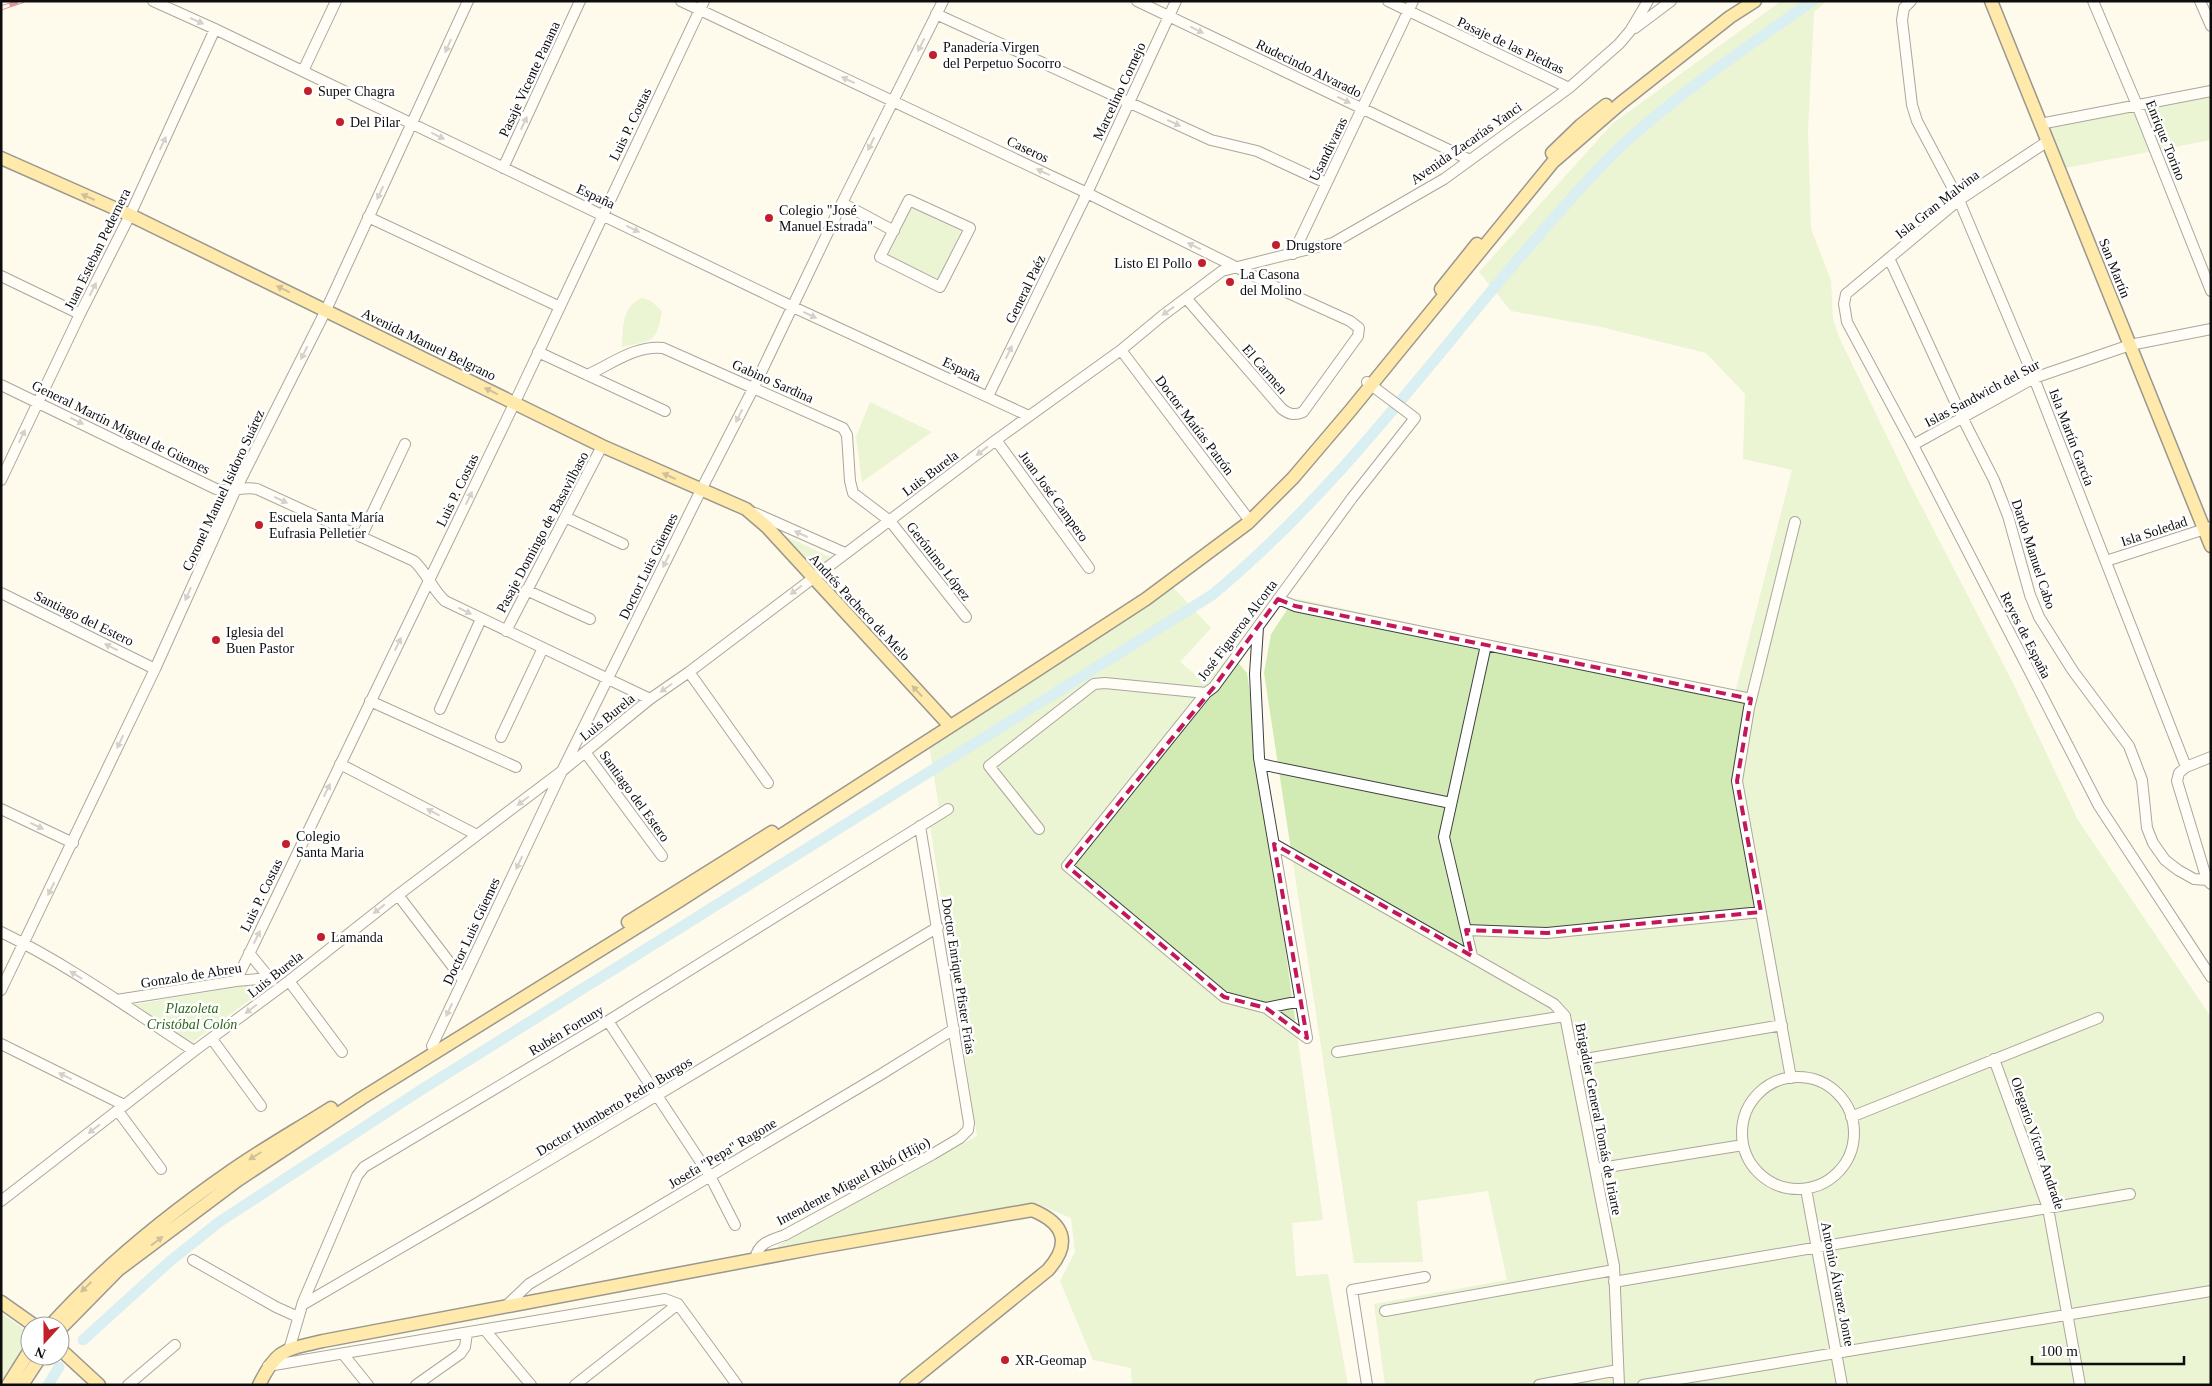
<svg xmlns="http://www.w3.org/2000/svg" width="2212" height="1386" viewBox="0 0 2212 1386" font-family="Georgia,serif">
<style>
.green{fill:#d2ebb4}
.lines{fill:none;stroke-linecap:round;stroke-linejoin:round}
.canal{stroke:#aedff9;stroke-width:11}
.minor-casing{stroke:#404040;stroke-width:12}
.major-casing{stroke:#1e1e1e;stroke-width:15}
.minor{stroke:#fff;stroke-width:10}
.major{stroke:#ffd25c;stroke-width:12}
.rail-casing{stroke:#c31e2b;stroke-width:5}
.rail{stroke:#fff;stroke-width:3;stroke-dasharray:9;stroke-linecap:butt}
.oneway{fill:#9e9e9e}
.oneway2{fill:#927938}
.marked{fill:none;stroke:#c2185b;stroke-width:4;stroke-dasharray:10 6;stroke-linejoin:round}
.poi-dot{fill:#c31e2b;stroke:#fff;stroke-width:2}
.labels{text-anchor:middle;stroke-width:5;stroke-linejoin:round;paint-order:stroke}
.street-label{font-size:14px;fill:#0d0d0d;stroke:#fff}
.poi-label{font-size:14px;fill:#0d0d0d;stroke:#fff;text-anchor:start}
.park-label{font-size:14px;font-style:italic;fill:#2d671a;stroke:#fff}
</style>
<rect width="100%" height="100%" fill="#fffbec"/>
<path class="green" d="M 1781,1 L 1827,1 L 1814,12 L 1808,130 L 1811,229 L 1831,280 L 1833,320 L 1840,339 L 1909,482 L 2013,683 L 2078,820 L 2211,1017 L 2211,1385 L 1385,1385 L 1374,1304 L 1507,1280 L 1488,1191 L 1417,1201 L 1423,1262 L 1354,1263 L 1264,673 L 1271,634 L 1295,598 L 1735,693 L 1792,470 L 1743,459 L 1745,394 L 1706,353 L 1601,327 L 1511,311 L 1479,272 L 1612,124 Z
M 2211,92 L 2211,140 L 2060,169 L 2041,125 Z
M 911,207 L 961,231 L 938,279 L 888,256 Z
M 642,298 L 651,301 L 662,311 C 656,344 653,340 622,347 C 623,327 622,306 642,298 Z
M 870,402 L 932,432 L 862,482 L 856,437 Z
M 779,533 L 832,558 L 813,573 Z
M 1171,585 L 1211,628 L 1180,662 L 1206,683 L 1231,654 L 1247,673 L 1323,1220 L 1292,1223 L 1296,1276 L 1328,1274 L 1348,1385 L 1132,1385 L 1131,1368 L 1093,1360 L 1060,1281 L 1075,1252 L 1071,1218 L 1035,1203 L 781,1249 L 777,1246 L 977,1136 L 929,818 L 939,808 L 929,744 Z
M 261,983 L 267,987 L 193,1042 L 132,1005 Z
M 1,1313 L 27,1331 L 30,1338 L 1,1382 Z"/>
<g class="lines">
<path class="canal" d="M 83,1340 L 169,1262 L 219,1222 L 424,1088 L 1212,595 C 1349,482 1450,332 1569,201 C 1590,177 1613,152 1638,131 C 1692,84 1753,43 1812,1
M 48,1385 L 59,1367"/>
<defs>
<path id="minor" d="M 153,1 L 215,29 L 793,307 L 1029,416
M 681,1 L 1087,193 L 1284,291 L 1350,321 L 1359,328 L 1358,336 L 1303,412 C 1294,416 1289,414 1282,409 L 1186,298
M 1137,1 L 1470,160
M 1388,1 L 1569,88
M 1911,1 L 1904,8 L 1902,20 L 1912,105 L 1917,121 L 1959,200 L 2034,378 L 2186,767 L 2179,773 L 2177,781 L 2207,880 L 2211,884
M 2093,1 L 2137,105 L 2211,291
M 2200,1 L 2211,26
M 936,14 L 1211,140 L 1257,151 L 1326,183
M 1635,28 L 1671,1
M 303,71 L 336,1
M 2040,124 L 2211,91
M 2048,141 L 1959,200 L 1846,294 L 1844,304 L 1847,322 L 1913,445 L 2099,806 L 2211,977
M 503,168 L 580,1
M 909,200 L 970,228 L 940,287 L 880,257 Z
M 842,203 L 894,231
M 368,217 L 560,307
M 1293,254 L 1413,1
M 1889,258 L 1962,417 L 1994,480 L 2008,516 L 2030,595 L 2039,617 L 2073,671 L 2129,746 L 2142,780 L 2147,828 L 2153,843 L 2165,860 L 2178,870 L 2194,879 L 2207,880
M 1,276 L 80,314
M 1121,350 L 1247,517
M 538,352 L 665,411
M 587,375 C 612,364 635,345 663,348 L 843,428 L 847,435 L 850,481 L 853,493 L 890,521 L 966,617
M 1,385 L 216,489 C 230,493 243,486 257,489 L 414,561 C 427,573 432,589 445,601 L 650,699
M 988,396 L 1087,193 L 1176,1
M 996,440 L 1089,568
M 1913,445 L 2034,378 L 2130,345 L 2211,329
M 1,480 L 80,314 L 130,215 L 215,29
M 755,513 L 845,553
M 565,517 L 623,544
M 361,537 L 405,444
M 2106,561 L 2211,527
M 526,590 L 590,619
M 1,593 L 155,669
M 1278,599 L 1295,606 L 1751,699
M 1258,627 L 1255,674 L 1259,758 L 1307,1038 L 1266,1008
M 506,631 L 602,446
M 689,672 L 768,783
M 1206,693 L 1067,866 L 1224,997 L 1266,1008 L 1301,1001
M 370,701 L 516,767
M 440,709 L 481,619
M 501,737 L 543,648
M 585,752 L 662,856
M 340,764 L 477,835
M 1260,764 L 1451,803
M 2186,767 L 2211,757
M 1,809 L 73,843
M 1039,829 L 989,766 L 1094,684 L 1105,683 L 1206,693 L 1214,687 L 1352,498 L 1415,418 L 1367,382
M 1274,844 L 1554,1004 L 1565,1016 L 1614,1266 L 1619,1385
M 398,895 L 463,980
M 1466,930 L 1547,933 L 1761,912
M 1,932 C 69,965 131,1010 194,1051
M 249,953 L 272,981
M 1472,956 L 1444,837 L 1486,645
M 236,981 L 515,402 L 704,1
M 289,981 L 342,1052
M 1,990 L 155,669 L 236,489 L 326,310 L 468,1
M 117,1000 L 236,981 L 269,978
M 608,1021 L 710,1176 L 735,1225
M 212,1039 L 261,1106
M 1,1044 L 124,1105
M 432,1046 L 562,771 L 701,490 L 754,387 L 842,203 L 943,1
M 1337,1052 L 1565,1016
M 1994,1059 L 2048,1208 L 2080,1385
M 1574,1061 L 1782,1025
M1742 1133a56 56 0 1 1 112 0a56 56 0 1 1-112 0Z
M 1791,1078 L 1737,781 L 1749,708 L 1795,522
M 118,1111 L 161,1169
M 1851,1117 L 2098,1018
M 1595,1169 L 1743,1145
M 1806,1189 L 1842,1385
M 1,1201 L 194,1051 L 289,981 L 398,895 L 562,771 L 650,699 L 689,672 L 996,440 L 1121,350 L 1162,316 L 1222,271 L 1333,243 L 1444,179 L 1569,88 L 1619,44 L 1630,31 L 1648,1
M 755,1259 C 758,1243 770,1240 785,1235 L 933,1154 L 960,1138 L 968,1130 L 969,1123 L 920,826
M 193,1260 L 276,1307 L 298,1317
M 1614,1282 L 2130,1194
M 678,1304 L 737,1385
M 302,1305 L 474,1205 L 938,927
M 507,1305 L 529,1284 L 880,1075 L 954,1029
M 1385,1311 L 1614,1270
M 485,1330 L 531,1385
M 289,1350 L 303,1302 L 357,1176 L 364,1167 L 608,1021 L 948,809
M 343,1354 L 368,1385
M 268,1366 L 665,1299 L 678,1304
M 128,1385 L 175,1345
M 416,1385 L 460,1354 L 465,1347 L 467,1333
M 575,1385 L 678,1304
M 1367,1385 L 1352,1290 L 1425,1277
M 1539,1385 L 1618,1370
M 1643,1385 L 2211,1291"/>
<path id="major" d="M 1991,1 L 2211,546
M 1552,153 L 1581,125 L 1606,105
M 1,158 L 130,215 L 602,446 L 746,509 L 767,527 L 950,726
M 1441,289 L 1477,244
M 628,922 L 772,832
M 1,1302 L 35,1326
M 50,1326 C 104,1266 166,1216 231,1171 C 264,1148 298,1129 331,1108
M 60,1329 L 118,1270 L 238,1180 L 362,1098 L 676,903 L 985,704 L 1146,599 L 1248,523 L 1293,478 L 1350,411 L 1553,162 L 1621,103 L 1730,17 L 1755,1
M 60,1349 L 99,1385
M 8,1385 L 30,1350
M 22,1385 L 41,1356
M 259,1385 C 277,1348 285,1350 323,1341 L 815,1248 L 1032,1210 C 1064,1223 1072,1243 1048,1270 L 906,1385"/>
</defs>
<use href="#minor" class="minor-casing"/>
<use href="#major" class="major-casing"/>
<use href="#minor" class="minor"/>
<use href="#major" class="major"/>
<defs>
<path id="rail" d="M 1,8 L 22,1"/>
</defs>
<use href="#rail" class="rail-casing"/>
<use href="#rail" class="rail"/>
</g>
<defs><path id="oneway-solid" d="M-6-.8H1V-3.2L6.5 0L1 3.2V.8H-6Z" transform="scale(1.25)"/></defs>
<g class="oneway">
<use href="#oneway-solid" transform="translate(197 21) rotate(24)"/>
<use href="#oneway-solid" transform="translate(1197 30) rotate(26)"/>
<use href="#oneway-solid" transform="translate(921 45) rotate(117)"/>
<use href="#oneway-solid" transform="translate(448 46) rotate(114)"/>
<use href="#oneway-solid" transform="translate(848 80) rotate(-155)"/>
<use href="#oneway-solid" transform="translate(1344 100) rotate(26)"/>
<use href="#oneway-solid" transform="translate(524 123) rotate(-65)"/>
<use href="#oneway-solid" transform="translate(1174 123) rotate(25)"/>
<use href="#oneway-solid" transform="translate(438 136) rotate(26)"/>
<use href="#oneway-solid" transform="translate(163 143) rotate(-65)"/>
<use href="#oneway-solid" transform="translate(871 144) rotate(116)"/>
<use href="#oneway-solid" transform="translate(1043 172) rotate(-155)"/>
<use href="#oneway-solid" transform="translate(380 193) rotate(115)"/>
<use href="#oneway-solid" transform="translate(633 229) rotate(26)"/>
<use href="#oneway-solid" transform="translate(1194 246) rotate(-154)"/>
<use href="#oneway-solid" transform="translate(93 289) rotate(-63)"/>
<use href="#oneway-solid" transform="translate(1168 311) rotate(144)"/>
<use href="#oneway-solid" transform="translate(810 315) rotate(25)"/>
<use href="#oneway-solid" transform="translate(1009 352) rotate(-64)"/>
<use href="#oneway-solid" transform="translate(304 353) rotate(117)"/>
<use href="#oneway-solid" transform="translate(739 416) rotate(117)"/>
<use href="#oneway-solid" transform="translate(77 421) rotate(26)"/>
<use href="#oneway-solid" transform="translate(22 436) rotate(-65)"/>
<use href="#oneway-solid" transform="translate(982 451) rotate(142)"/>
<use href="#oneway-solid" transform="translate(469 498) rotate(-64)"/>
<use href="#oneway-solid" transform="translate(281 500) rotate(25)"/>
<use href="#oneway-solid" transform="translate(801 534) rotate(-156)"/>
<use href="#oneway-solid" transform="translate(666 561) rotate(116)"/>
<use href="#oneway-solid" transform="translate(796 590) rotate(143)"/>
<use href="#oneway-solid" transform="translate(188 594) rotate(114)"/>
<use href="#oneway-solid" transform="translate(465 611) rotate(26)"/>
<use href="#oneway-solid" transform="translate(398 644) rotate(-64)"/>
<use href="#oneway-solid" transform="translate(111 647) rotate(-154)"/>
<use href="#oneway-solid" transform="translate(666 688) rotate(145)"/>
<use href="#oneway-solid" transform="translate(120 742) rotate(115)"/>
<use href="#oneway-solid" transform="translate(327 790) rotate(-64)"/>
<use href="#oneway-solid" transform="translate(523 801) rotate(143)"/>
<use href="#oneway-solid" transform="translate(433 812) rotate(-152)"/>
<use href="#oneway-solid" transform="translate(37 826) rotate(25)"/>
<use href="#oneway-solid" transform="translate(519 863) rotate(115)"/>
<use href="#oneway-solid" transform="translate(51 889) rotate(116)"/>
<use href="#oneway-solid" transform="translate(379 909) rotate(142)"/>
<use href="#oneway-solid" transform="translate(257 937) rotate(-64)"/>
<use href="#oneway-solid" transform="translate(76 975) rotate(-148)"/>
<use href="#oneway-solid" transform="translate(251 1009) rotate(143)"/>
<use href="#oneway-solid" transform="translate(449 1010) rotate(115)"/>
<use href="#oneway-solid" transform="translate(65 1076) rotate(-154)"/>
<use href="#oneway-solid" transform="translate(94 1129) rotate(142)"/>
</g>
<g class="oneway2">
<use href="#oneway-solid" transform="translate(88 197) rotate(-156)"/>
<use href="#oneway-solid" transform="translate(283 289) rotate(-154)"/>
<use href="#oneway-solid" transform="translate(491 391) rotate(-154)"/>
<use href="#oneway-solid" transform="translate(669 476) rotate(-156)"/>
<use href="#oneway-solid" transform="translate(917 691) rotate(-133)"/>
<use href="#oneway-solid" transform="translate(255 1156) rotate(148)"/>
<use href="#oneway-solid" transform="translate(157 1241) rotate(-37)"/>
<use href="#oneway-solid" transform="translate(86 1287) rotate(136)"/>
</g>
<path d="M0 0H2212V1386H0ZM 1278,599 L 1295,606 L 1751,699 L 1737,781 L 1761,912 L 1547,933 L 1466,930 L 1472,956 L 1274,844 L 1307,1038 L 1266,1008 L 1224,997 L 1067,866 L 1214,687 Z" fill="#fffbec" fill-opacity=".55" fill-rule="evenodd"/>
<path class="marked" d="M 1278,599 L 1295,606 L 1751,699 L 1737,781 L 1761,912 L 1547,933 L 1466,930 L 1472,956 L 1274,844 L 1307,1038 L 1266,1008 L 1224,997 L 1067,866 L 1214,687 Z"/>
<g class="poi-dot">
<circle cx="933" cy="55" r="5"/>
<circle cx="308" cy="91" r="5"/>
<circle cx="340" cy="122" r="5"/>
<circle cx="769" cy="218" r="5"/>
<circle cx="1276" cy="245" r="5"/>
<circle cx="1202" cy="263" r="5"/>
<circle cx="1230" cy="282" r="5"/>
<circle cx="259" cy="525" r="5"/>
<circle cx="216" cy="640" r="5"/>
<circle cx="286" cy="844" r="5"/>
<circle cx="321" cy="937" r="5"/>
<circle cx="1005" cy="1360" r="5"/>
</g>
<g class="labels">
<g class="street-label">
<text transform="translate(1511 45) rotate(25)" y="5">Pasaje de las Piedras</text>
<text transform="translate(1309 68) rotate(26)" y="5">Rudecindo Alvarado</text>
<text transform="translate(529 79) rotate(-65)" y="5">Pasaje Vicente Panana</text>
<text transform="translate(1119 91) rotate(-65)" y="5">Marcelino Cornejo</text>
<text transform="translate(630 124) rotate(-64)" y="5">Luis P. Costas</text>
<text transform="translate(2166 140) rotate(68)" y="5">Enrique Torino</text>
<text transform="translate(1466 143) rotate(-35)" y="5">Avenida Zacarías Yanci</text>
<text transform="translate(1028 149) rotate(25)" y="5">Caseros</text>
<text transform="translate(1328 149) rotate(-64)" y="5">Usandivaras</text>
<text transform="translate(596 196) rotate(25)" y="5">España</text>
<text transform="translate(1937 204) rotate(-38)" y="5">Isla Gran Malvina</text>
<text transform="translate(97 249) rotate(-64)" y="5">Juan Esteban Pedernera</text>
<text transform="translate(2115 268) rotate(68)" y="5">San Martín</text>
<text transform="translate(1025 289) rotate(-64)" y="5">General Paéz</text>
<text transform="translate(429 344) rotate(26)" y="5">Avenida Manuel Belgrano</text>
<text transform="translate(962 369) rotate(25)" y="5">España</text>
<text transform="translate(1265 369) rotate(49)" y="5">El Carmen</text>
<text transform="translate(773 381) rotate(24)" y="5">Gabino Sardina</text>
<text transform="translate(1982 393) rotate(-28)" y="5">Islas Sandwich del Sur</text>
<text transform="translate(1195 425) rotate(53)" y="5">Doctor Matías Patrón</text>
<text transform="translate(121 427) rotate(26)" y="5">General Martín Miguel de Güemes</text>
<text transform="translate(2072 437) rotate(69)" y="5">Isla Martín García</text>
<text transform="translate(930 473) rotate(-37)" y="5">Luis Burela</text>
<text transform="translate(223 490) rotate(-65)" y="5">Coronel Manuel Isidoro Suárez</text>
<text transform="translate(457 490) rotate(-64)" y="5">Luis P. Costas</text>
<text transform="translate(1054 496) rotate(54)" y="5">Juan José Campero</text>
<text transform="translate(2154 531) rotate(-18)" y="5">Isla Soledad</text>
<text transform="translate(542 532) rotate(-62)" y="5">Pasaje Domingo de Basavilbaso</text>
<text transform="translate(2034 554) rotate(72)" y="5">Dardo Manuel Cabo</text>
<text transform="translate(939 561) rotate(52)" y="5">Gerónimo López</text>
<text transform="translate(648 566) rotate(-64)" y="5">Doctor Luis Güemes</text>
<text transform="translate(860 607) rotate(47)" y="5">Andrés Pacheco de Melo</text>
<text transform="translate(84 618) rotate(26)" y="5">Santiago del Estero</text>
<text transform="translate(1237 630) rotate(-53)" y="5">José Figueroa Alcorta</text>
<text transform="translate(2026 635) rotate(63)" y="5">Reyes de España</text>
<text transform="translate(607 717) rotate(-39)" y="5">Luis Burela</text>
<text transform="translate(635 796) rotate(54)" y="5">Santiago del Estero</text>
<text transform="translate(261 895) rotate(-64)" y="5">Luis P. Costas</text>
<text transform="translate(471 931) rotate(-65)" y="5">Doctor Luis Güemes</text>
<text transform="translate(275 974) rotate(-38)" y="5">Luis Burela</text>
<text transform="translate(191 975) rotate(-9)" y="5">Gonzalo de Abreu</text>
<text transform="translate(959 976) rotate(81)" y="5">Doctor Enrique Pfister Frías</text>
<text transform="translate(566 1030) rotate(-31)" y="5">Rubén Fortuny</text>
<text transform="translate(614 1106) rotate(-31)" y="5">Doctor Humberto Pedro Burgos</text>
<text transform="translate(1599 1119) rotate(79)" y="5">Brigadier General Tomás de Iriarte</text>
<text transform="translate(2038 1143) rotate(71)" y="5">Olegario Víctor Andrade</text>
<text transform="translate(722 1153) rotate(-31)" y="5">Josefa "Pepa" Ragone</text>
<text transform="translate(853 1181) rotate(-28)" y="5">Intendente Miguel Ribó (Hijo)</text>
<text transform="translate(1838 1284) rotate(79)" y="5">Antonio Álvarez Jonte</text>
</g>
<g class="poi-label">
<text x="943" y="52">Panadería Virgen<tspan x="943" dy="16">del Perpetuo Socorro</tspan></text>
<text x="318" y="96">Super Chagra</text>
<text x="350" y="127">Del Pilar</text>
<text x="779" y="215">Colegio "José<tspan x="779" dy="16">Manuel Estrada"</tspan></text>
<text x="1286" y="250">Drugstore</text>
<text x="1192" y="268" text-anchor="end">Listo El Pollo</text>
<text x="1240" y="279">La Casona<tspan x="1240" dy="16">del Molino</tspan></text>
<text x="269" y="522">Escuela Santa María<tspan x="269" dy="16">Eufrasia Pelletier</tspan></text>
<text x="226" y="637">Iglesia del<tspan x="226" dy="16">Buen Pastor</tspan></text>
<text x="296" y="841">Colegio<tspan x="296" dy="16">Santa Maria</tspan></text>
<text x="331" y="942">Lamanda</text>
<text x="1015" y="1365">XR-Geomap</text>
</g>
<g class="park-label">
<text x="192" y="1013">Plazoleta<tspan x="192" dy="16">Cristóbal Colón</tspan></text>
</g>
</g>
<rect width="2212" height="1386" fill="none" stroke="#0d0d0d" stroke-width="5"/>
<g transform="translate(45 1341) rotate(201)"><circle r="24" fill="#ffffff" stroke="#9e9e9e"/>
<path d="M0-4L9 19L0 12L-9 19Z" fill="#c31e2b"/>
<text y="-8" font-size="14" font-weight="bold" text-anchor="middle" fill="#0d0d0d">N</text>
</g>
<path d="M2032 1356v8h152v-8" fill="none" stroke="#0d0d0d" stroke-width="2.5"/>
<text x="2040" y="1356" font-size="15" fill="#0d0d0d" stroke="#ffffff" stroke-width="4" paint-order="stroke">100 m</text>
</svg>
